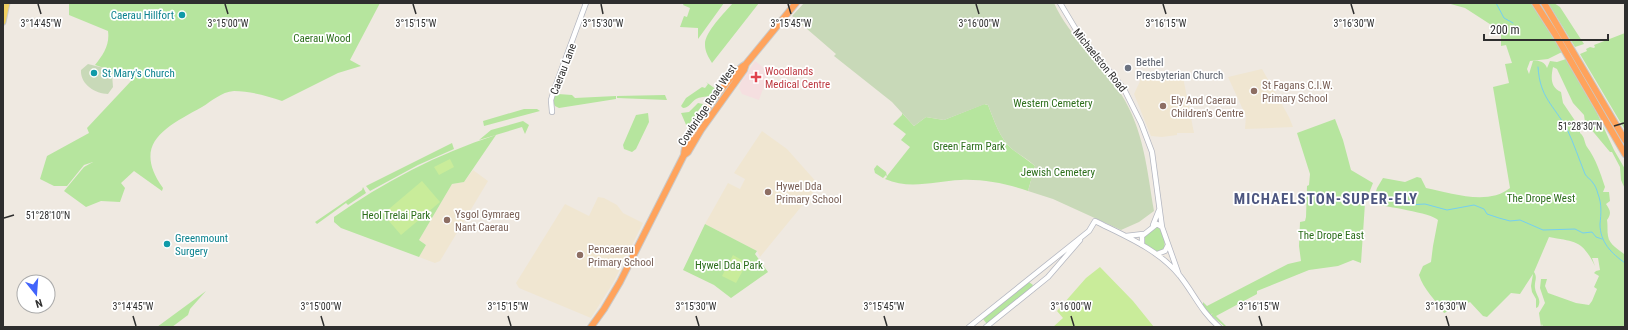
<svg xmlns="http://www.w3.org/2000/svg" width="1628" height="330" viewBox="0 0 1628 330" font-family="'Roboto Condensed',sans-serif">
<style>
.education{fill:#f0e6d1}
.medical{fill:#f5dfe0}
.green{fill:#b6e59e}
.cemetery{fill:#c8d9b8}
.pitch{fill:#c9ec9a}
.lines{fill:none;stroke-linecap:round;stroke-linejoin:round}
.stream{stroke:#75cff0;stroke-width:1}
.secondary-casing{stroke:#b4b7c1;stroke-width:6}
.primary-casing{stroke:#c9c9c9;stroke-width:7}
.highway-casing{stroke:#c9c9c9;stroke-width:8}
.secondary{stroke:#fff;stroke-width:4.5}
.primary{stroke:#f2d163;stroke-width:5}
.highway{stroke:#ffa35c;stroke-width:6}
.ticks{fill:none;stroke:#2e2e2e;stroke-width:1.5}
.culture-dot{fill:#0f9aa8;stroke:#fff;stroke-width:1.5}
.worship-dot{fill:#6b7280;stroke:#fff;stroke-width:1.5}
.health-dot{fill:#e0444e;stroke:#fff;stroke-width:1.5}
.education-dot{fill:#8d6e63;stroke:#fff;stroke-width:1.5}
.labels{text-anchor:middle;stroke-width:3.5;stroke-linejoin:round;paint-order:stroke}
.culture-label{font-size:11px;fill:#0d838f;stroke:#fff;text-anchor:start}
.park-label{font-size:11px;fill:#2c6e1b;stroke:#fff}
.street-label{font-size:11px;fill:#2e2e2e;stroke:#fff}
.worship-label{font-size:11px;fill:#5b616d;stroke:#fff;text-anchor:start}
.health-label{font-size:11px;fill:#be3a42;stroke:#fff;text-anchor:start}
.education-label{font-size:11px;fill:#785e54;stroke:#fff;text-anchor:start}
.district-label{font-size:15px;font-weight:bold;letter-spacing:1px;fill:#4d5680;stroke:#fff}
.ticks-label{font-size:10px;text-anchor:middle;fill:#2e2e2e;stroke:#fff;stroke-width:3.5;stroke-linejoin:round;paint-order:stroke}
</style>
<rect width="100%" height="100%" fill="#efe9e1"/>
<path class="education" d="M 1262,69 L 1289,117 L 1293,127 L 1245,129 L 1246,116 L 1228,77 Z
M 1182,72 L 1194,133 L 1177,133 L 1177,135 L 1162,137 L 1151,136 L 1134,94 L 1142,77 L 1152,75 L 1157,77 Z
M 762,131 L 787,149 L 819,185 L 760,257 L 757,251 L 705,224 L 728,183 L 740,189 L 745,179 L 734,173 Z
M 473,170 L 488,181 L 440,261 L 435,263 L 419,257 L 426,245 L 419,240 L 452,184 L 464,182 Z
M 598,197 L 604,198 L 617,205 L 623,213 L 643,223 L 613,283 L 591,318 L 519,288 L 516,283 L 565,204 L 589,216 Z"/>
<path class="medical" d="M 755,61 L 769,72 L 759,100 L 742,94 L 739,88 L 741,82 Z"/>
<path class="green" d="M 69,3 L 380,3 L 350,60 L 361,66 L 338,73 L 282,101 C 267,96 250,91 234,91 C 221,92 212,101 202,107 C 166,127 131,143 163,188 L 162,191 L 134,171 L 121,183 L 125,188 L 120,202 L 101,201 L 86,207 L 64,191 L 84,167 L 93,162 L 84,165 L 67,186 L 54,186 L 40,179 L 47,156 L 89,133 L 87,128 L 132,80 L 119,72 L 112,74 L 104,68 L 95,65 C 103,55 110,45 108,31 L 69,15 Z
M 684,3 L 724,3 L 698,39 L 698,28 L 680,27 L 684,16 L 687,17 L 690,8 L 683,5 Z
M 733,3 L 759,3 L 712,63 C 709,58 705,52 705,45 C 704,33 725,12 733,3 Z
M 1447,3 L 1531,3 L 1562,52 L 1548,59 L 1530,61 L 1527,69 L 1529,74 L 1533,61 C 1539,60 1545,62 1547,68 L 1550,61 L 1557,62 L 1566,59 L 1597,113 L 1614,150 L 1625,169 L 1625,189 L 1621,180 L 1620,167 L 1612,152 L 1610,152 L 1585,122 L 1584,115 L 1573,103 L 1557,69 L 1553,67 C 1551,77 1550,87 1561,92 L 1563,103 L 1580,128 L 1580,133 C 1585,137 1584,142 1587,147 C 1596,159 1600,172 1605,187 L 1603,192 L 1609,192 L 1610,201 L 1606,204 C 1610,210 1612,213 1607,220 C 1608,226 1607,231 1608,236 C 1609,245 1620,250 1625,255 L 1625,327 L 1543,327 L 1542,324 L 1541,327 L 1539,313 L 1545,303 L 1540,288 L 1541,279 L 1547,279 L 1545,286 L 1548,293 L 1576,303 L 1589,305 L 1592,301 L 1597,289 L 1594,287 L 1599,276 L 1594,273 L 1596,271 L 1600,270 L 1598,258 L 1592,258 L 1595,266 C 1582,240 1576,242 1549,237 L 1534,272 C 1538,278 1534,281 1535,288 C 1536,296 1542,299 1538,307 L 1536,308 L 1536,299 L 1532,292 L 1531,286 L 1533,274 L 1520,294 L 1511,293 L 1487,317 L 1483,316 L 1470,302 L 1444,313 C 1436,300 1423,289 1419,275 L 1423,266 L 1431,262 L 1433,246 L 1438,220 C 1432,213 1384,206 1372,204 L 1377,188 L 1383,178 L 1405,182 L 1417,177 L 1421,178 L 1426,188 C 1451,193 1488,206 1510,188 L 1493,87 L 1509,83 L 1505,64 L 1512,63 L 1506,45 L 1501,46 L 1501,32 L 1496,28 L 1465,8 Z
M 1548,3 L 1554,3 L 1560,7 L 1584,44 L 1575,47 Z
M 1625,33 L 1625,130 L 1580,54 L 1587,51 L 1586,49 L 1590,47 L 1594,48 L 1595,47 L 1594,45 Z
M 706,82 L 717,90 C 710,99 704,95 696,99 C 691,102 689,108 683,108 L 681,106 L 686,98 L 702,87 L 705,88 L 708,84 Z
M 558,94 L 572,95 L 575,98 L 616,96 L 616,99 L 559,108 L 555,106 L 553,102 L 554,96 Z
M 665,95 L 667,100 L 617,98 L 617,96 Z
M 698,103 L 703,104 L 687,127 L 681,113 L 689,112 Z
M 984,104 L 988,105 C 994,120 1000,139 1012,149 C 1020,155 1028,160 1035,166 L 1028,191 C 1008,184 983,179 961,180 C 935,181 910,190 885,179 L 887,177 L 886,175 L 883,178 L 875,173 L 874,169 L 877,165 L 886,172 L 887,176 L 910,147 L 901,140 L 906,134 L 893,124 L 902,115 L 902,113 L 914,126 L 926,117 L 944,120 Z
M 524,109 L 537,109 L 540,111 L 484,126 L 483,121 Z
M 648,113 L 649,122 L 636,149 L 632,152 L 624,149 L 623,145 L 636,115 Z
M 1335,119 L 1343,140 L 1351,170 L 1373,183 L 1365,203 L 1361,263 L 1353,260 L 1338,266 L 1309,270 L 1257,291 L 1257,294 L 1216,316 L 1227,327 L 1225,327 L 1211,315 L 1213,313 L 1210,315 L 1203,305 L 1203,302 L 1207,306 L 1288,264 L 1301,261 L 1299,246 L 1300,222 L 1305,221 L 1306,217 L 1307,186 L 1309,185 L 1310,174 L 1297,133 Z
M 523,121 L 529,125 L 525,134 L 522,127 L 479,140 L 491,130 Z
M 496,135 L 464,182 L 452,184 L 419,240 L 426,245 L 419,257 L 341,228 L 334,222 L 334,217 C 384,182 437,154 496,135 Z
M 452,143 L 454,149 L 418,165 L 370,191 L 366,186 Z
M 363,187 L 366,193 L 348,205 L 346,203 L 317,224 L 315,222 L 362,190 Z
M 705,224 L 757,251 L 755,254 L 768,272 L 731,298 L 714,285 L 683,270 Z
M 1157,226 C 1163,230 1166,243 1164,249 L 1158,252 L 1146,245 L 1143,241 L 1144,236 Z
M 1029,282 L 1033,285 L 1032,287 L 987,324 L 983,319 Z
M 206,291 L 190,309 L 188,315 L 172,327 L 157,327 Z"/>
<path class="cemetery" d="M 804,3 L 1054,3 C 1070,38 1101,62 1121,94 C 1144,130 1147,170 1154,211 L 1139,222 L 1121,230 L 1053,199 L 1028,191 L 1035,166 C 1028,159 1019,155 1012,149 C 1000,139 994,120 988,105 L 985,104 L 944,120 L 926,117 L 914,126 L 892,102 L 834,56 L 836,54 L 792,16 Z
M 88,64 L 104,68 L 112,74 L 113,87 L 108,94 C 95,94 80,84 81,70 Z"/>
<path class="pitch" d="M 450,159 L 454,167 L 439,175 L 434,167 Z
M 422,181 L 440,202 L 401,235 L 383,214 Z
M 733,255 L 747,263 L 736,283 L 722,276 Z
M 1100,267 L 1133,301 L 1154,327 L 1053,327 L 1063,318 L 1057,311 L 1086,278 Z"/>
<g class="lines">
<path class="stream" d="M 1496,3 L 1504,18 L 1513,23
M 1538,67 C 1540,98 1553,104 1567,129 C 1574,144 1579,159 1585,174 C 1587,178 1591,179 1593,183 C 1595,185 1597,190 1598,194 C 1602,204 1601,214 1600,224 C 1600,242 1611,253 1625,263
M 1407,205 L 1425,204 L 1447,210 L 1474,205 L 1484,209 L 1487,214 L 1499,218 L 1510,221 L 1520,220 L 1543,230 L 1575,229 L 1583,233 L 1592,232 L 1596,237 L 1602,239"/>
<defs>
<path id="secondary" d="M 1060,3 L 1078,33 L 1124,89 L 1141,123 L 1152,152 L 1162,227 L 1179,275
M 552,112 L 551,100 L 554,90 L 586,3
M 1153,225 L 1159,210
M 1126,236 L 1143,234
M 1142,245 L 1142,236 L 1157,224 L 1162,227
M 1157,254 L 1165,251 L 1168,245
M 969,327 L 1089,231 L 1095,221 C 1125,236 1158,249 1180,276 C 1195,295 1200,310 1219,327
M 986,327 L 1048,277 L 1080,240"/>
<path id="primary" d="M 3,22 L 7,3"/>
<path id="highway" d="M 1535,3 L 1555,34 L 1625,154
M 1544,3 L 1625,140
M 684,155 L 688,152 L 701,130 L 744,70 L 746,64
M 591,327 L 604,309 L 620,282 L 684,155 C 684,136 729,74 746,64 L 796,3"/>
</defs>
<use href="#secondary" class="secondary-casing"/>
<use href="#primary" class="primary-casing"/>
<use href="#highway" class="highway-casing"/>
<use href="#secondary" class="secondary"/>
<use href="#primary" class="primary"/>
<use href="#highway" class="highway"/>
</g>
<path class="ticks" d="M 38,4 L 41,14M 225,4 L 228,14M 413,4 L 416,14M 601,4 L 603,14M 788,4 L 791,14M 976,4 L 979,14M 1163,4 L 1166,14M 1351,4 L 1354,14M 1614,126 L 1624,123M 4,218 L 14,215M 133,316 L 136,326M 321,316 L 324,326M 508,316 L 511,326M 696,316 L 699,326M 884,316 L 887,326M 1071,316 L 1074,326M 1259,316 L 1262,326M 1446,316 L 1449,326"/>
<g class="culture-dot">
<circle cx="182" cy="15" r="4"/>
<circle cx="94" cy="73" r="4"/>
<circle cx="167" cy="244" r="4"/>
</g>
<circle class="worship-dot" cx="1128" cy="68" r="4"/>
<path class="health-dot" d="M754 71h4v4h4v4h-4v4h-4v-4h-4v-4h4z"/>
<g class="education-dot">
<circle cx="1254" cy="91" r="4"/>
<circle cx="1163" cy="106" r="4"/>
<circle cx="768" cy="192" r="4"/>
<circle cx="447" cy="220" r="4"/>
<circle cx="580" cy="255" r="4"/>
</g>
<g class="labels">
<g class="culture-label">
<text x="174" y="19" text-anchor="end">Caerau Hillfort</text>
<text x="102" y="77">St Mary's Church</text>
<text x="175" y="242">Greenmount<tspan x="175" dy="13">Surgery</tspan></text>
</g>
<g class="park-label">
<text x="322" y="42">Caerau Wood</text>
<text x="1053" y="107">Western Cemetery</text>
<text x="969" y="150">Green Farm Park</text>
<text x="1058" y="176">Jewish Cemetery</text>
<text x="1541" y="202">The Drope West</text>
<text x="396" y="219">Heol Trelai Park</text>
<text x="1331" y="239">The Drope East</text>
<text x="729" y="269">Hywel Dda Park</text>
</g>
<g class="street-label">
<text transform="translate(1100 60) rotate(51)" y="4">Michaelston Road</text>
<text transform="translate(563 69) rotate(-69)" y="4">Caerau Lane</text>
<text transform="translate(707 105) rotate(-56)" y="4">Cowbridge Road West</text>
</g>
<g class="worship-label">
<text x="1136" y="66">Bethel<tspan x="1136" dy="13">Presbyterian Church</tspan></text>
</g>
<g class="health-label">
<text x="765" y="75">Woodlands<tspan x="765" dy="13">Medical Centre</tspan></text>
</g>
<g class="education-label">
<text x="1262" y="89">St Fagans C.I.W.<tspan x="1262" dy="13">Primary School</tspan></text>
<text x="1171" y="104">Ely And Caerau<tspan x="1171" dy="13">Children's Centre</tspan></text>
<text x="776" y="190">Hywel Dda<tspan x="776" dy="13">Primary School</tspan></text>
<text x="455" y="218">Ysgol Gymraeg<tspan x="455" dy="13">Nant Caerau</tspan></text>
<text x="588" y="253">Pencaerau<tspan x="588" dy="13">Primary School</tspan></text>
</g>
<g class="district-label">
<text x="1326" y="204">MICHAELSTON-SUPER-ELY</text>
</g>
</g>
<g class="ticks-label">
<text x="41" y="27">3°14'45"W</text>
<text x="228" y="27">3°15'00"W</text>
<text x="416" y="27">3°15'15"W</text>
<text x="603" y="27">3°15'30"W</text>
<text x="791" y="27">3°15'45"W</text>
<text x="979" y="27">3°16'00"W</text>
<text x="1166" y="27">3°16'15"W</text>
<text x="1354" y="27">3°16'30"W</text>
<text x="1580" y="130">51°28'30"N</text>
<text x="48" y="219">51°28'10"N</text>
<text x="133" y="310">3°14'45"W</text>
<text x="321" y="310">3°15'00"W</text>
<text x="508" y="310">3°15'15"W</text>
<text x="696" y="310">3°15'30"W</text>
<text x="884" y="310">3°15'45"W</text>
<text x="1071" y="310">3°16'00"W</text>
<text x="1259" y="310">3°16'15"W</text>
<text x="1446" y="310">3°16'30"W</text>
</g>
<rect width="1628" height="330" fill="none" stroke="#2e2e2e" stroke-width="8"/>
<g transform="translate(36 294) rotate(163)"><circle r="19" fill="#ffffff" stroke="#ababab"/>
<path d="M0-3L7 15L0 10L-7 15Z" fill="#4264fb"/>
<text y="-6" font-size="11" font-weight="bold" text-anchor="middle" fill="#2e2e2e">N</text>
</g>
<path d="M1484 34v6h124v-6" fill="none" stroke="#2e2e2e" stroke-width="2"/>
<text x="1490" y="34" font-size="12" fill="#2e2e2e" stroke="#ffffff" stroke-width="3" paint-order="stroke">200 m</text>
</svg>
